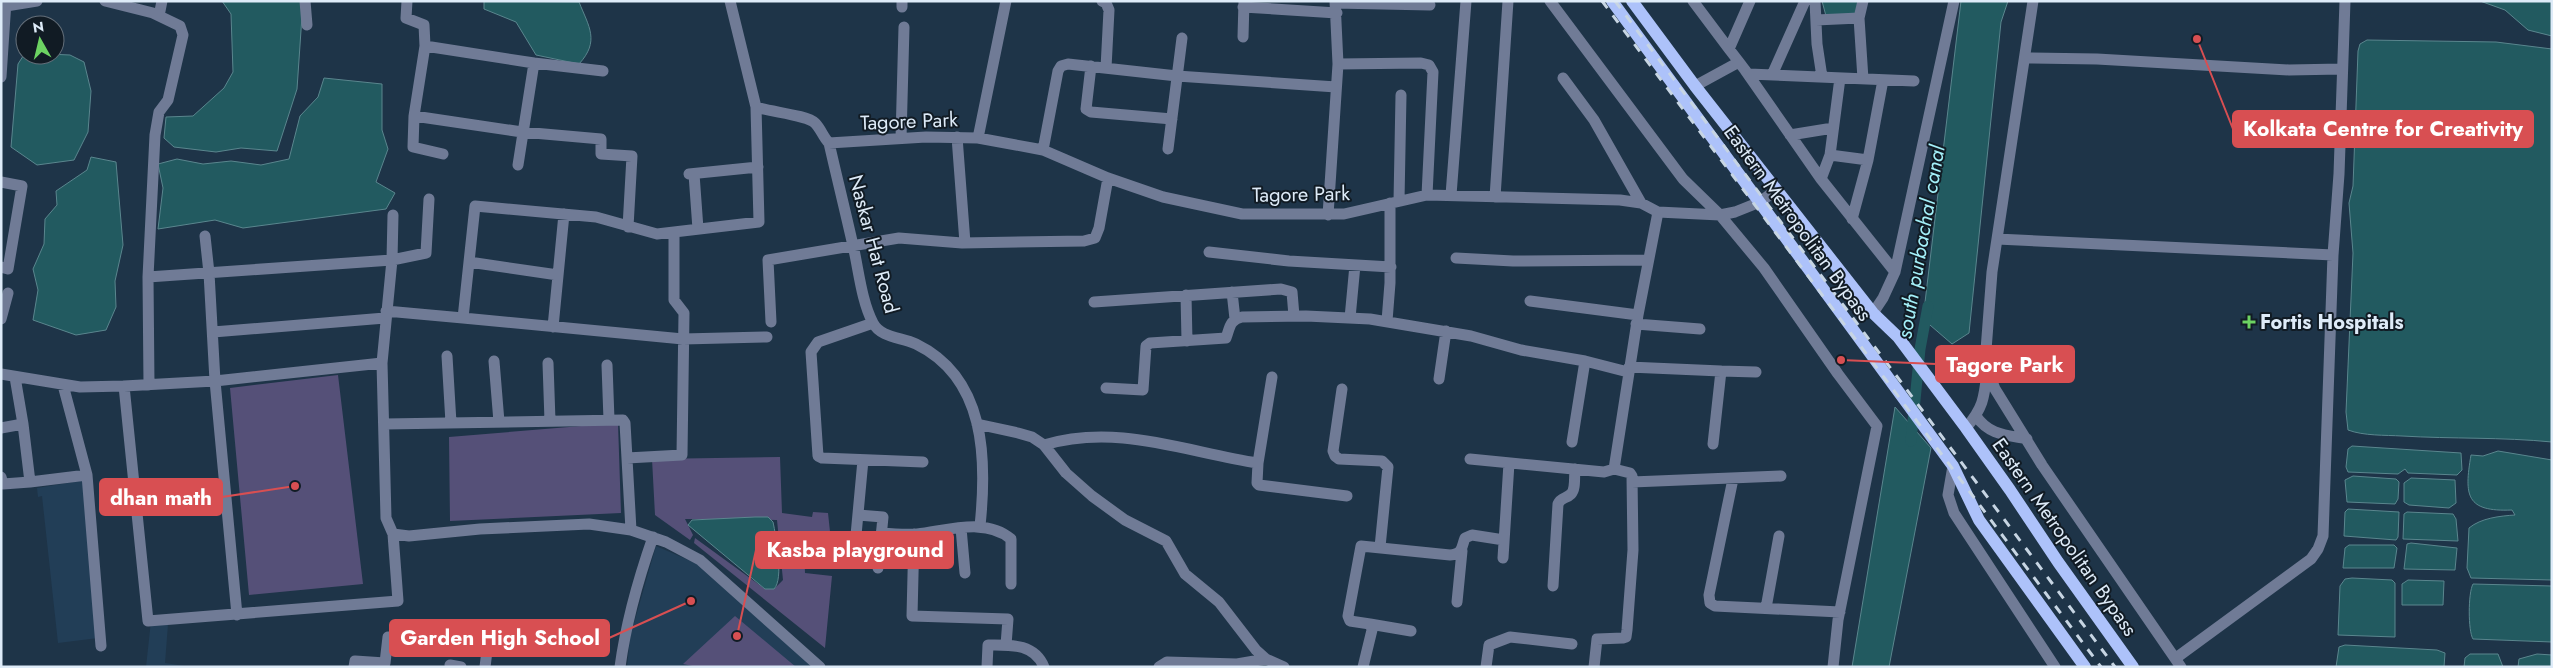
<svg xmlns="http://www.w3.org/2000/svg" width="2553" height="668" viewBox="0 0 2553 668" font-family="Jost,sans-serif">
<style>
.built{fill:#223e57}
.green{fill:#555078}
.water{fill:#225a60;stroke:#5a868e}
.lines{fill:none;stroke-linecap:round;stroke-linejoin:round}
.canal{stroke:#225a60;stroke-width:11}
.minor{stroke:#707b96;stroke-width:11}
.major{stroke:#adc2fa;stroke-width:12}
.rail{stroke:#c7d5e3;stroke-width:3;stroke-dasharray:9 9;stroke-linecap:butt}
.poi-dot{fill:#6cd362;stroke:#111b24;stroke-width:2}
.labels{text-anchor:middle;stroke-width:4;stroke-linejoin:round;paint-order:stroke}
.street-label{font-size:20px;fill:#deebf8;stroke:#111b24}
.poi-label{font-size:20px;font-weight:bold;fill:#deebf8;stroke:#111b24;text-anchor:start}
.water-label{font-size:21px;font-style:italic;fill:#a4f0f9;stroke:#111b24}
.leader{fill:none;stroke:#d84f52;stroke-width:2}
.callout-dot{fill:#d84f52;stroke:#111b24;stroke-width:2}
.callout{fill:#d84f52;stroke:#d84f52;stroke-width:2}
.callout-label{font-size:21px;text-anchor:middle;font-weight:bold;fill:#fff}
</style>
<rect width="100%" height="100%" fill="#1e3448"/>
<path class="built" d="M 86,480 L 98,638 L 58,643 L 42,496 L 38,497 L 37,488 Z
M 656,546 L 700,565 L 817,667 L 627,667 L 630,637 Z
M 151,621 L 168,624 L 165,663 L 191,667 L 146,667 Z"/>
<path class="green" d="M 338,375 L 363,584 L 249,595 L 230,388 Z
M 618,423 L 621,513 L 450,521 L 449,437 Z
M 780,457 L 782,513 L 812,517 L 813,512 L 828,513 L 831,541 L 809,540 L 804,546 L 805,573 L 832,576 L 825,648 L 694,543 L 695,538 L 765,589 L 774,589 L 783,580 L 777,520 L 685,519 L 693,535 L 690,540 L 655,515 L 652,459 Z
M 735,616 L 796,667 L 697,667 L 683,664 Z"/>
<path class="water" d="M 222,1 L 303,1 L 297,89 L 277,151 L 241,148 L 216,152 L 174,147 L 164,138 L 166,117 L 193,116 L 224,88 L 233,72 L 231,14 Z
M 484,1 L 579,2 C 589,27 600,41 579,64 L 536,55 L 516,22 L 484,9 Z
M 1822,1 L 1860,1 L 1859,14 L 1826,16 Z
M 1961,1 L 2008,1 L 2001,22 L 1969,333 L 1952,344 L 1923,319 Z
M 2480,1 L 2552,1 L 2552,36 L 2528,30 L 2505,10 Z
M 2367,40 L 2496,42 L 2552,49 L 2552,442 C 2502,437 2452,439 2402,436 C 2385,435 2364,436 2348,430 L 2346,412 L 2353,253 L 2349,203 L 2353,186 L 2358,51 L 2360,44 Z
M 25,53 L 70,55 L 84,62 L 91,91 L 88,132 L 74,160 L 37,165 L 11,147 L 18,64 Z
M 324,78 L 382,84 L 382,130 L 388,149 L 376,182 L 395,193 L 386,209 L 243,228 L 215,220 L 158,229 L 163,188 L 158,164 L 177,159 L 203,164 L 231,161 L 261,165 L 289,159 L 300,116 L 318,97 Z
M 91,157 L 116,162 L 123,245 L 115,281 L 116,307 L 106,330 L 76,335 L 33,320 L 38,290 L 33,269 L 44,244 L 45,219 L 57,205 L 56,191 L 87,170 Z
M 1895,407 L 1931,448 L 1889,667 L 1852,667 Z
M 2352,446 L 2461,453 L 2462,470 L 2457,475 L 2408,473 L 2405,469 L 2398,474 L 2348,472 L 2346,467 L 2348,449 Z
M 2498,451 L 2552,460 L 2552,580 L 2471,578 L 2467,568 L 2469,528 C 2481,518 2500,516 2515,515 L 2512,510 C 2466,512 2464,496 2471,455 L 2483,456 Z
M 2353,476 L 2396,479 L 2399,482 L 2398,499 L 2395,504 L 2347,502 L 2345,480 Z
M 2411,478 L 2455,480 L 2456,503 L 2449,508 L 2409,505 L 2404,502 L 2404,483 Z
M 2348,509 L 2399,512 L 2398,537 L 2396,540 L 2344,536 L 2345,512 Z
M 2407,512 L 2453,514 L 2456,519 L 2458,541 L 2403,539 L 2404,514 Z
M 755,517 L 768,517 L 773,522 C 776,536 784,579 774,589 L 765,589 L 688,525 L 692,520 Z
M 2411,543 L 2457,548 L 2455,570 L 2404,569 L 2407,544 Z
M 2349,545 L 2394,545 L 2397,548 L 2394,568 L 2343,568 L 2345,548 Z
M 2352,578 L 2392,580 L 2395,583 L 2395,637 L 2338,635 L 2340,586 L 2345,579 Z
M 2408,580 L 2444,581 L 2443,605 L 2402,605 L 2402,584 Z
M 2473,584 L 2552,586 L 2552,642 L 2473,639 C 2468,631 2468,593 2473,584 Z
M 2345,645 L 2437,650 L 2445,653 L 2444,667 L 2336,667 L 2339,647 Z
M 2470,654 L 2498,654 L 2503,667 L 2464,667 L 2465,658 Z
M 2537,654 L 2552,655 L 2552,667 L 2518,667 L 2519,659 Z"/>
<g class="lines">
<path class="canal" d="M 1911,441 L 1920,349 L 1928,306"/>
<path class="minor" d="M 105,1 L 153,13 L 180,26 L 183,35 L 168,100 L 159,112 L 155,135 L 148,277 L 149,385
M 305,1 L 307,25
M 407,1 L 406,18 L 424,25 L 425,46
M 730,1 L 756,107 C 771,112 807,115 815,123 C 821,129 823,137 829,143 C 837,178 846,214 854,250 C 859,273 862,302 873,323 C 881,338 901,337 916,344 C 986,378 987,459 980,526
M 1102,1 L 1106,3 L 1109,10 L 1106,68
M 1550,1 L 1683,179 L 1720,215 L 1764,268 L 1838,374 L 1877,426 L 1838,620 L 1833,667
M 1693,1 L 1729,49
M 1815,1 L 1817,44 L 1822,77
M 2033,1 L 1992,272 L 1985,363 L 1995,389 L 2042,465 L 2181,667
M 1335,3 L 1430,5
M 6,6 L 37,1
M 902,7 L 902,1
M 1243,7 L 1337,13
M 159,16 L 162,1
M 1816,20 L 1859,18
M 1243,37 L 1244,1
M 2026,58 L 2097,59 L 2289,70 L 2341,69
M 1739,62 L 1729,49 L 1750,1
M 534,63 L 603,71
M 1338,64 L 1421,63 L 1429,65 L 1433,72 L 1427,195
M 1091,66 L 1086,109 L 1091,112 L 1172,119
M 1749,74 L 1914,81
M 1772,75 L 1805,1
M 1,77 L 6,1
M 1563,78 L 1594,120 L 1641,203
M 1863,79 L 1859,18 L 1863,1
M 1695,86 L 1739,62 L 1745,70 L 1821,179 L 1895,272 L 1883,298 L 1873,313
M 414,116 L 413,147 L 443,154
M 1790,135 L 1833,128
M 957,137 L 965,243
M 901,138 L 904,27
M 978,138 L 1006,1
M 829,143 L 926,137 L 978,138 L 1043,150 L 1108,178 L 1163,197 L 1242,214 L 1344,214 L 1427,195 L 1620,200 L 1641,203 L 1658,212 L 1720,215 L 1735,212 L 1760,202 L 1776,190
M 1168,149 L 1182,38
M 1043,150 L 1058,71 L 1061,66 L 1068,64 L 1177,76 L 1336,87
M 1830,155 L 1868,160
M 518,165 L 534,63 L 425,46 L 414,116 L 522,132 L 601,139 L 601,154 L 632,156 L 628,227
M 689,174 L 758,167
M 694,174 L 698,229
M 1821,179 L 1830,155 L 1840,78
M 1,182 L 22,186 L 8,269 L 1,267
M 1451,195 L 1466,1
M 1495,197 L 1508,1
M 1399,201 L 1401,95
M 393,215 L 392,260 L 382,363 L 386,518 L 393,534 L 409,536 L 480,529 L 589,524 L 631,530 L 666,542 L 700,560 L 820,667
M 1328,215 L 1338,64 L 1335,1
M 1852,219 L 1868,160 L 1883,80
M 205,236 L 209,273 L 215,381 L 237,615
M 1997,239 L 2333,255
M 1209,252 L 1289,261 L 1391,267
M 1456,258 L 1513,261 L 1648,260
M 469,262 L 558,275
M 1895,272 L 1954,1
M 148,277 L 392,260 L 426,253 L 429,199
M 1232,292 L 1235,319
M 1186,295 L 1187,341
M 1530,301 L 1638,315
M 1094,302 L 1281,289 L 1292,292 L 1294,316
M 386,311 L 463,318 L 475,206 L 596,217 L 657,234 L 759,222 L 756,107
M 463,318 L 683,339 L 767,337
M 1350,318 L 1355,265
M 1,319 L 8,293
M 1387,321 L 1390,283 L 1390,203
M 771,322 L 768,260 L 899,238 L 962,243 L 1084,241 L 1095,238 L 1099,228 L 1108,178
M 873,323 L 818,342 L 811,352 L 818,456 L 822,458 L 923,462
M 1636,324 L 1700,329
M 553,327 L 564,214
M 213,332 L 385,318
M 447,356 L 451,423
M 494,361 L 499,422
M 548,363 L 550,421
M 607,365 L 609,420
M 1629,367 L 1721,371 L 1713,444
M 1721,371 L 1756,372
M 1,374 L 80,387 L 124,386 L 215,381 L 382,363
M 15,377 L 23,424
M 1439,379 L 1446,331
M 63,385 L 87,475 L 101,646
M 124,386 L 148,621 L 398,601 L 393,534
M 1106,388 L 1143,390 L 1146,346 L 1150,343 L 1226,338 C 1230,328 1229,320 1242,317 L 1306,316 L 1370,319 L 1471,336 L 1521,350 L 1585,361 L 1628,372
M 1342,389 L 1333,451 L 1335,456 L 1339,459 L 1382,461 L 1388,467 L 1380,547
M 1976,416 C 1989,435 2006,435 2027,439
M 385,424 L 623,420 L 625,423 L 631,530
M 977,424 L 1018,433 L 1032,437 L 1044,445 L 1066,473 L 1092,496 L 1125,520 L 1166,541 L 1185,574 L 1219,602 L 1256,650 L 1266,659 L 1284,667
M 1,428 L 23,424 L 30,482 L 3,484 L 1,477
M 1966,428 C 1983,408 1984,399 1987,373
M 1572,442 L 1585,361
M 1044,445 C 1117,423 1186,452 1258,463 L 1272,377
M 627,458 L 682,455 L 684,313 L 674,300 L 674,232
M 1470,459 L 1604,472 L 1614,469 L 1638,315 L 1658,212
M 1258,463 L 1257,483 L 1259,485 L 1347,496
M 1953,466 L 1948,495 L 1954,513 L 2055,667
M 1733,479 L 1709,595 L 1710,603 L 1715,606 L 1840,612
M 30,482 L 87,475
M 1632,482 L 1781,476
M 858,515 L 883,517 L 878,568
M 961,528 L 965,573
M 881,533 C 893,534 905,535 917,534 C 946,531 986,517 1011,539 L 1011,584
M 914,534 L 912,616 L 1008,619 L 1006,645
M 855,546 L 863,460
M 1503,558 L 1509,463
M 1553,586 L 1558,504 C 1561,497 1566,499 1571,494 C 1576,489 1574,476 1575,469
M 1457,602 L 1462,551
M 1766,608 L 1779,536
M 1370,624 L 1411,631
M 2176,658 L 2311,559 L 2318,549 L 2323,536 L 2333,255 L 2339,174 L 2345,1
M 450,665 L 461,667
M 354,667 L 355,661 L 385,663 L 388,637 L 488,643 L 527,643
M 485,667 L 488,643
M 620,667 C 626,622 638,580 653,537
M 987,667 L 988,645 C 1010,645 1034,643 1044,667
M 1159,667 L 1167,662 L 1237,664 L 1266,659
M 1363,667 L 1372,630 L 1370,624 L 1350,621 L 1348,616 L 1361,546 L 1450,555 C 1463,554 1461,548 1465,538 L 1472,535 L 1504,540
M 1486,667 L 1489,645 L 1510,637 L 1572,644
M 1594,667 L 1597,639 L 1623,638 L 1626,637 L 1627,630 L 1633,550 L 1632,476 L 1630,473 L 1614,469"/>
<path class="major" d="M 1612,1 L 1953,466 L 1979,520 L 2085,667
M 1632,1 L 1695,86 L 1873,313 L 1898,337 L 1966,428 L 2010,490 L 2058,562 L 2133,667"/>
<path class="rail" d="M 1602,1 L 2101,667
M 1615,1 L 2115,667"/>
</g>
<path class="poi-dot" d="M2246.5 314.5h5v5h5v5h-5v5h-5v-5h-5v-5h5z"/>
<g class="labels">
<g class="street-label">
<text transform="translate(909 121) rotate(-2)" y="7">Tagore Park</text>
<text transform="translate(1301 194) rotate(-1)" y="7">Tagore Park</text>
<text transform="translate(1798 223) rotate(54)" y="7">Eastern Metropolitan Bypass</text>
<text transform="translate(874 244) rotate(75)" y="7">Naskar Hat Road</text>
<text transform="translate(2065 537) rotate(55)" y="7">Eastern Metropolitan Bypass</text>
</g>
<g class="poi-label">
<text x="2260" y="329">Fortis Hospitals</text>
</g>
<g class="water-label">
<text transform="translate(1921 242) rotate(-80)" y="7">south purbachal canal</text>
</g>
</g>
<path class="leader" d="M2197 39L2233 129M1841 360L1936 364M295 486L222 497M737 636L756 550M691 601L609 638"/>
<g class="callout-dot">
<circle cx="2197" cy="39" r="5"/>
<circle cx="1841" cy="360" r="5"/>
<circle cx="295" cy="486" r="5"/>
<circle cx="737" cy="636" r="5"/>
<circle cx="691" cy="601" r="5"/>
</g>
<g class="callout">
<rect x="2233" y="111" width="300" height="36" rx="5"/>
<rect x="1936" y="346" width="138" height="36" rx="5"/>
<rect x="100" y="479" width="122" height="36" rx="5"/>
<rect x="756" y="532" width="197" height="36" rx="5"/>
<rect x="390" y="620" width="219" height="36" rx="5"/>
</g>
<g class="callout-label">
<text x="2383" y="136">Kolkata Centre for Creativity</text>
<text x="2005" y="372">Tagore Park</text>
<text x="161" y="505">dhan math</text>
<text x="855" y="557">Kasba playground</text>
<text x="500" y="645">Garden High School</text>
</g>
<rect width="2553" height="668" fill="none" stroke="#deebf8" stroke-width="5"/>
<g transform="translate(40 40) rotate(352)"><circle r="24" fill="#111b24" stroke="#636e79"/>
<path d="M0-4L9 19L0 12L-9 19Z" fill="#6cd362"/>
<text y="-8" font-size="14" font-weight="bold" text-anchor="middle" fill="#deebf8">N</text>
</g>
</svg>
